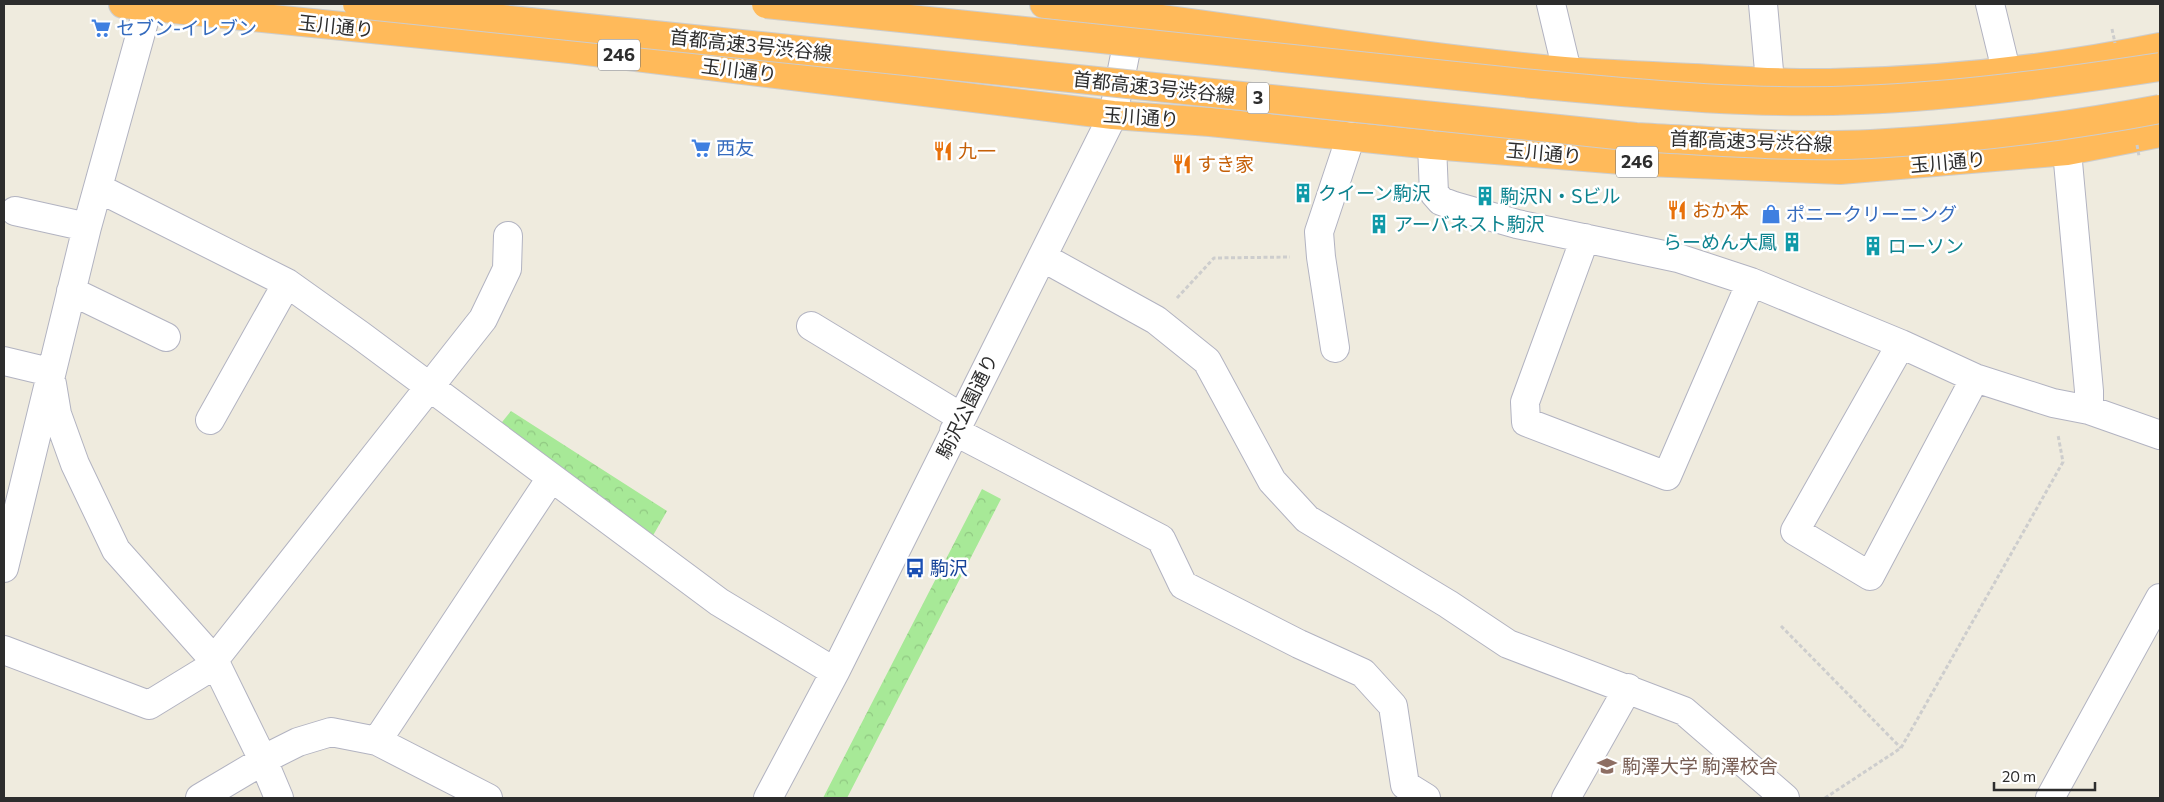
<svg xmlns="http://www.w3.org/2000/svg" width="2164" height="802" viewBox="0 0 2164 802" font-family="Commissioner,'Noto Sans JP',sans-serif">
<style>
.forest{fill:url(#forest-crowns)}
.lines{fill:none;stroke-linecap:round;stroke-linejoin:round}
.minor-casing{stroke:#b2b3c1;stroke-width:30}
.highway-casing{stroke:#cdcdcd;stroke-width:30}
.path{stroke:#cdcdcd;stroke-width:3;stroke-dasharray:4 2.5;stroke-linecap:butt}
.minor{stroke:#fff;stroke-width:28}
.highway{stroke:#ffba5a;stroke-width:28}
.highway-bridge-casing{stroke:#cdcdcd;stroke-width:30;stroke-linecap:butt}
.path-bridge{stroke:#cdcdcd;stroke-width:3;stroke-dasharray:4 2.5;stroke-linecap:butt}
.highway-bridge{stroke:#ffba5a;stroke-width:28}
.labels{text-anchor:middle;stroke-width:5;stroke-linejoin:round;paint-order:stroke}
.shield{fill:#fff;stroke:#6c6c6c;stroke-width:1}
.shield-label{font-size:18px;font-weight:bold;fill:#2d2d2d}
.street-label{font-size:19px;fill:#2d2d2d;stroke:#fff}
.shop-label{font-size:19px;fill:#366cbe;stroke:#fff;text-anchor:start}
.food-label{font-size:19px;fill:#c56008;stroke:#fff;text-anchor:start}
.culture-label{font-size:19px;fill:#0d838f;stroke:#fff;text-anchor:start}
.transit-label{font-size:19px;fill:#164399;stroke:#fff;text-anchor:start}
.education-label{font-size:19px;fill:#785e54;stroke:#fff;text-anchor:start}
</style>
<defs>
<pattern id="forest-crowns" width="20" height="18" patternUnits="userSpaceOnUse" patternTransform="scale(1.25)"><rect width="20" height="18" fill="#a7e997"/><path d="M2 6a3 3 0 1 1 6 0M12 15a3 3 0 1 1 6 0" fill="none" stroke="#90c882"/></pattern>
</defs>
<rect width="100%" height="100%" fill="#efebde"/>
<path class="forest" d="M 511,411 L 667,511 L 651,539 L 498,427 Z
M 982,489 L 1001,499 L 847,798 L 823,798 Z"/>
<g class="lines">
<defs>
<path id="minor" d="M 1551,4 L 1567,71
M 1763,4 L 1770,82
M 1990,4 L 2006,70
M 1432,145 L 1434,193 L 1441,201 L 1454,206 L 1517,224 L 1678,258 L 1751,282 L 1901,344 L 1975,378 L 2053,403 L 2089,410 L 2160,435
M 2067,151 L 2089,391 L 2089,410
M 98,188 L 287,283 L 360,335 L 719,602 L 835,672
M 15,211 L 87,227
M 1585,238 L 1525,402 L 1526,422 L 1667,476 L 1751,282
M 1042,257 L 1156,320 L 1207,361 L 1272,481 L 1307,519 L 1448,604 L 1508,644 L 1684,711 L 1785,798
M 71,291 L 166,337
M 811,326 L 961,417
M 1901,344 L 1795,531 L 1870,576 L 1975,378
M 1335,348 L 1321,257 L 1319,232 L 1351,136
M 4,361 L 50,372
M 52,384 L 57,414 L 75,464 L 116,550 L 214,660 L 263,760 L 279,798
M 210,420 L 287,283
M 954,431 L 1161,539 L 1183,585 L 1299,644 L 1363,673 L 1393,706 L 1405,785 L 1426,798
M 4,568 L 87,227 L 148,7
M 4,650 L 149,705 L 216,664
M 214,660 L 483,319 L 507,269 L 508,236
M 377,741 L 551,478
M 200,798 L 276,753 L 298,742 L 331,732 L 377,741 L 488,798
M 768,798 L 835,672 L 1113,115 L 1132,20
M 1566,798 L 1628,688
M 2050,798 L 2160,598"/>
<path id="highway" d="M 123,4 L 570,49 L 1113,115 L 1210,122 L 1432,145 L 1646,162 L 1840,170 L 2067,151 L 2160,133
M 1044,4 C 1218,24 1390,55 1564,71 C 1600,74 1636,75 1672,77 C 1724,79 1777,84 1830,83 C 1940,81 2052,69 2160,47"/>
</defs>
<use href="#minor" class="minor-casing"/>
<use href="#highway" class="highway-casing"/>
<path class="path" d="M 1177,298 L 1214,258 L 1290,257
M 1781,626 L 1901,748
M 1825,798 L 1901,748 L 2063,462 L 2058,435"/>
<use href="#minor" class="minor"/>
<use href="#highway" class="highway"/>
<defs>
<path id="highway-bridge" d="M 357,4 L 1636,137 C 1714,141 1793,148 1871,144 C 1968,139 2065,127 2160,109
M 766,4 L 1533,84 C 1642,94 1751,105 1860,100 C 1961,96 2061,82 2160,67"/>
</defs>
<use href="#highway-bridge" class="highway-bridge-casing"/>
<path class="path-bridge" d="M 2112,29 L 2115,43
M 2137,145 L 2139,156"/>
<use href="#highway-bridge" class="highway-bridge"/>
</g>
<defs>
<symbol id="supermarket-bare" viewBox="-9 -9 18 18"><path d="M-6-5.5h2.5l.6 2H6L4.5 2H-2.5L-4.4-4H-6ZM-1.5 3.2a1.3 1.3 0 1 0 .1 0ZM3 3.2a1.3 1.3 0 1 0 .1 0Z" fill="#3f7fe0" stroke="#fff" stroke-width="2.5" paint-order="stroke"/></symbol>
<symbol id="restaurant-bare" viewBox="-9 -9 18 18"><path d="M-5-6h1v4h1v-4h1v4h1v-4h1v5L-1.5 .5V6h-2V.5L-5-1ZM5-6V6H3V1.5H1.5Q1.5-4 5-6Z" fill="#e8710a" stroke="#fff" stroke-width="2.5" paint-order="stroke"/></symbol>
<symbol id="building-bare" viewBox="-9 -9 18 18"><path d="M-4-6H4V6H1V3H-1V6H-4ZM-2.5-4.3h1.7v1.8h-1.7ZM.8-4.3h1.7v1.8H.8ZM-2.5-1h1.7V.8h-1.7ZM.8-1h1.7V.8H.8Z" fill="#0f9aa8" stroke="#fff" stroke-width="2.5" paint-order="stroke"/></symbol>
<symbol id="shop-bare" viewBox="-9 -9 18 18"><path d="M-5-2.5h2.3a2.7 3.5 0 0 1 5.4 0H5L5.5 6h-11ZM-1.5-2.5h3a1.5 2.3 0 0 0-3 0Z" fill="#3f7fe0" stroke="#fff" stroke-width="2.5" paint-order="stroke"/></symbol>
<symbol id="bus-bare" viewBox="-9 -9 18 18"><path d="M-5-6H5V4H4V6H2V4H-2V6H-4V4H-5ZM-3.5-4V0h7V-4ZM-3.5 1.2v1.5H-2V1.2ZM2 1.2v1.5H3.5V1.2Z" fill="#1a4fb4" stroke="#fff" stroke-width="2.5" paint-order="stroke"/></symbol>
<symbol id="university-bare" viewBox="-9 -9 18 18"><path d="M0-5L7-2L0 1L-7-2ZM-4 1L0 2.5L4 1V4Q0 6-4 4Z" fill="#8d6e63" stroke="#fff" stroke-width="2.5" paint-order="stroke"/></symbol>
</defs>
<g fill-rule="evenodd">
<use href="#supermarket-bare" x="87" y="14" width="28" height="28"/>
<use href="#supermarket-bare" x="687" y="134" width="28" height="28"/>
<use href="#restaurant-bare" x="929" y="137" width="28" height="28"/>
<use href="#restaurant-bare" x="1168" y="150" width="28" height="28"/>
<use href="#building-bare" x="1289" y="179" width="28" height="28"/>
<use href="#building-bare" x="1471" y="182" width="28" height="28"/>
<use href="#restaurant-bare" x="1663" y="196" width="28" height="28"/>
<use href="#shop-bare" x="1757" y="200" width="28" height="28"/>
<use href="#building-bare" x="1365" y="210" width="28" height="28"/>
<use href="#building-bare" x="1778" y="228" width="28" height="28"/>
<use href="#building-bare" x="1859" y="232" width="28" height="28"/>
<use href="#bus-bare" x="901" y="554" width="28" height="28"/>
<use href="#university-bare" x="1593" y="752" width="28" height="28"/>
</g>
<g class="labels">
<g class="shield">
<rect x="598" y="39.5" width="42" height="31" rx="4"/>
<rect x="1247" y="82.5" width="22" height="31" rx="4"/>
<rect x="1616" y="146.5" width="42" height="31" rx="4"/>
</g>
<g class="shield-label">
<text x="619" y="61">246</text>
<text x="1258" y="104">3</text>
<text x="1637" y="168">246</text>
</g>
<g class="street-label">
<text transform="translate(336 26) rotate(6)" y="7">玉川通り</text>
<text transform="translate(751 45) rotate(6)" y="7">首都高速3号渋谷線</text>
<text transform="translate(739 70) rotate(7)" y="7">玉川通り</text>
<text transform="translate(1154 87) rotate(6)" y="7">首都高速3号渋谷線</text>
<text transform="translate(1141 117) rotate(4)" y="7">玉川通り</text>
<text transform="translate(1751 141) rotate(2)" y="7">首都高速3号渋谷線</text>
<text transform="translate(1544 153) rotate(5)" y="7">玉川通り</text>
<text transform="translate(1948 162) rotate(-5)" y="7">玉川通り</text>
<text transform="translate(967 406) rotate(-64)" y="7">駒沢公園通り</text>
</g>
<g class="shop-label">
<text x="116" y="35">セブン-イレブン</text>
<text x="716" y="155">西友</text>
<text x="1786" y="221">ポニークリーニング</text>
</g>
<g class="food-label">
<text x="958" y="158">九一</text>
<text x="1197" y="171">すき家</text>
<text x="1692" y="217">おか本</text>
</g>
<g class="culture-label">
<text x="1318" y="200">クイーン駒沢</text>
<text x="1500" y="203">駒沢N・Sビル</text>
<text x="1394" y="231">アーバネスト駒沢</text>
<text x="1777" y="249" text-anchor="end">らーめん大鳳</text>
<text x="1888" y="253">ローソン</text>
</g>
<g class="transit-label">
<text x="930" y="575">駒沢</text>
</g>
<g class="education-label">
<text x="1622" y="773">駒澤大学 駒澤校舎</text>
</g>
</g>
<rect width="2164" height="802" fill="none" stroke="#2d2d2d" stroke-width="10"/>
<path d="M1994 782v8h101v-8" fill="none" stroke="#2d2d2d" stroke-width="2.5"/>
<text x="2002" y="782" font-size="15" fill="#2d2d2d" stroke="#ffffff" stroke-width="4" paint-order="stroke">20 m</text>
</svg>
